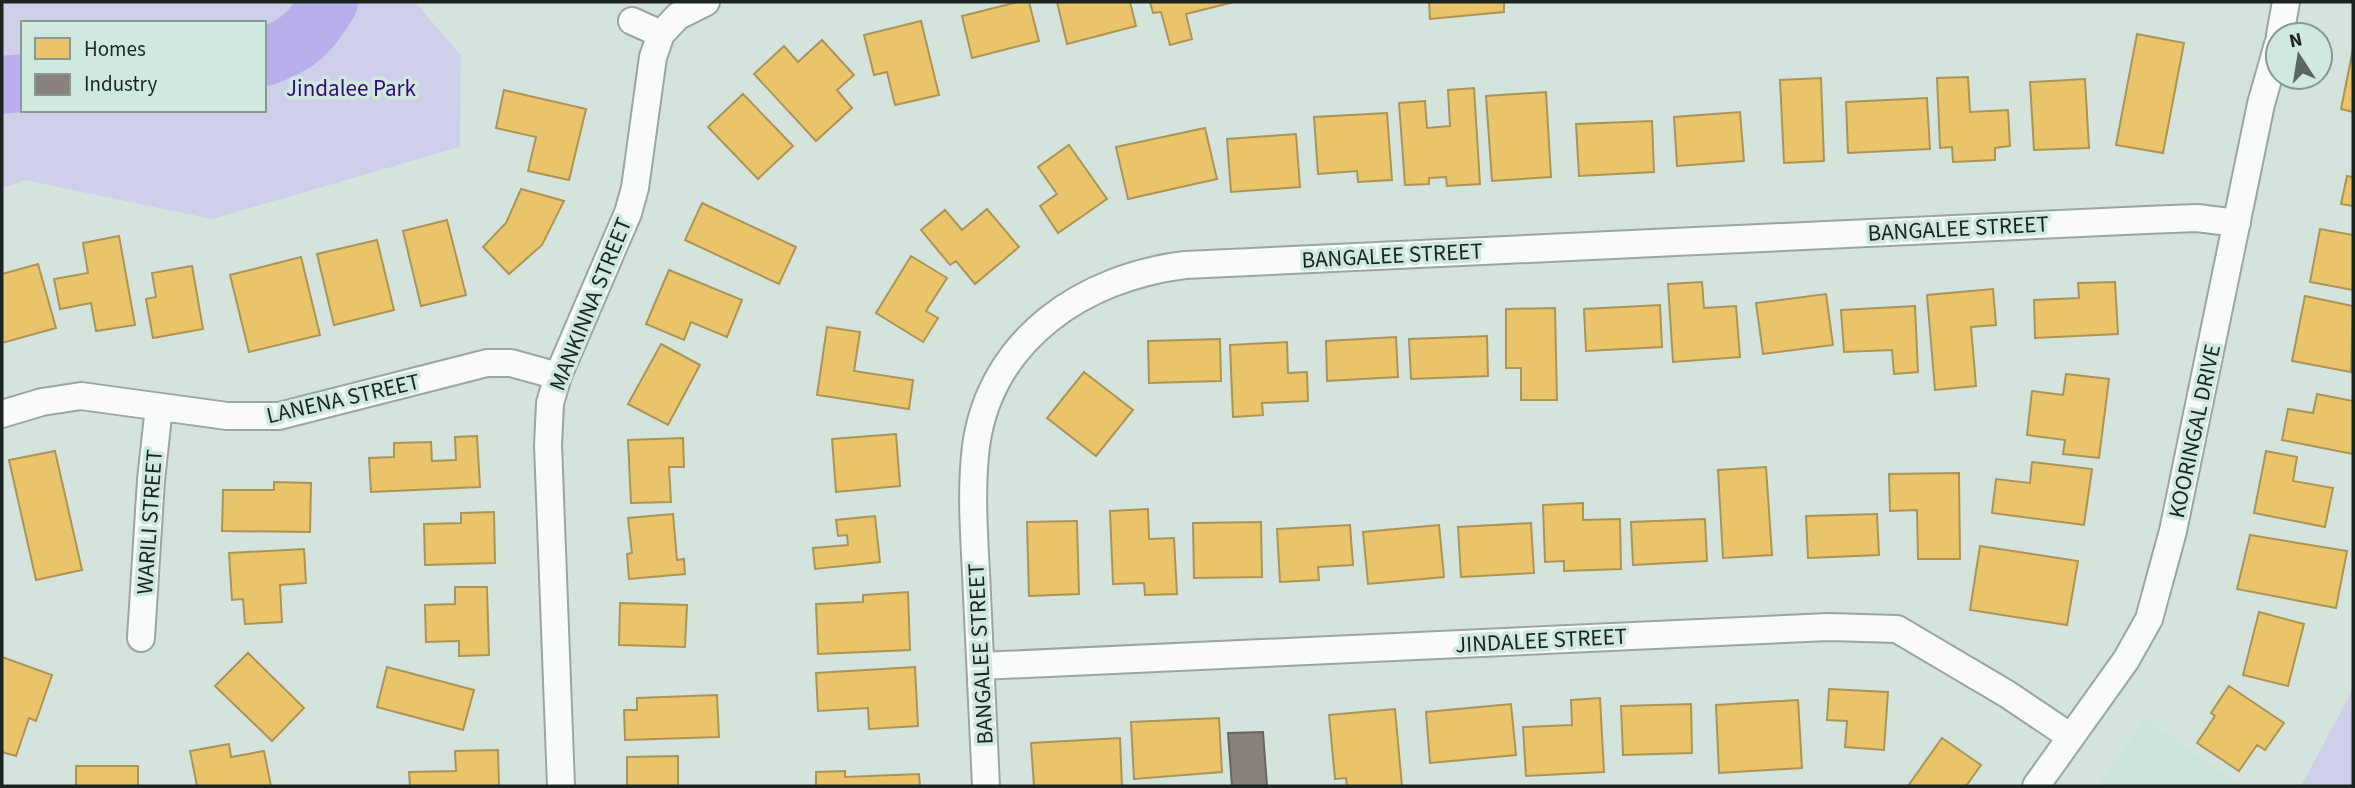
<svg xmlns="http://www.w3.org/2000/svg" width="2355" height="788" viewBox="0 0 2355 788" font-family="'Source Sans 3',sans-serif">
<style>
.built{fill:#cae4d9}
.green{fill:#ced0ea;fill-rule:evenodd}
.homes{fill:#e9c46a;stroke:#ab9454;stroke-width:2}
.industry{fill:#8a817c;stroke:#696561;stroke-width:2}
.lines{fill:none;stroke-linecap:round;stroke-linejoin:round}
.river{stroke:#b7aeeb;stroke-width:58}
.street-casing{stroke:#9ba5a1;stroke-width:30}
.street{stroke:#f9fbfa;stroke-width:26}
.labels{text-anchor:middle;stroke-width:7;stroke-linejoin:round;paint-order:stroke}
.park-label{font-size:23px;fill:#350974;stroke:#cfe9de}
.street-label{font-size:23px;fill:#1b2421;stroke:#cfe9de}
</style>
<rect width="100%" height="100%" fill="#d5e3dd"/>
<path class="built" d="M 2145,719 L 2242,786 L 2098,786 Z"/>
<path class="green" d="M 2,2 L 415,2 L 461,55 L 460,147 L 212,219 L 25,180 L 2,188 ZM 23,23 L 264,23 L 264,110 L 23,110 Z
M 2353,689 L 2353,786 L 2301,786 Z"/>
<path class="homes" d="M 1018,2 L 1029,2 L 1039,41 L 972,58 L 962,16 Z
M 1057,2 L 1130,2 L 1136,26 L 1067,44 Z
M 1150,2 L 1234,2 L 1186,14 L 1192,39 L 1170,45 L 1161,12 L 1153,13 Z
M 1429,2 L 1504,2 L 1504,12 L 1430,19 Z
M 921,21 L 939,95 L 895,105 L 887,72 L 874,75 L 864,35 Z
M 2137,34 L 2184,43 L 2163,153 L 2116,145 Z
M 822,40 L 854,75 L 837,90 L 852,108 L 816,141 L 754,74 L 784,46 L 798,62 Z
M 2353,49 L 2353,112 L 2341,109 Z
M 1968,77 L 1970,112 L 2008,110 L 2010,146 L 1995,148 L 1995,160 L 1953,162 L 1952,147 L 1940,148 L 1937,78 Z
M 1821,78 L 1824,161 L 1784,163 L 1780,80 Z
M 2085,79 L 2089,148 L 2034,150 L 2030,82 Z
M 1474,88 L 1480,184 L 1447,186 L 1446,177 L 1429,178 L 1429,184 L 1405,185 L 1399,103 L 1425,101 L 1427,128 L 1450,126 L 1448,90 Z
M 504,90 L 586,109 L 569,180 L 528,171 L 536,137 L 496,128 Z
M 1546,92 L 1551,177 L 1492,181 L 1486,96 Z
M 743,94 L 793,146 L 758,179 L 708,127 Z
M 1927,98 L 1930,149 L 1848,153 L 1846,102 Z
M 1740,112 L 1744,161 L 1677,166 L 1674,117 Z
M 1387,113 L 1392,180 L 1358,182 L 1357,171 L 1318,174 L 1314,117 Z
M 1652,121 L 1654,172 L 1579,176 L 1576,124 Z
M 1205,128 L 1217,179 L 1128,199 L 1116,147 Z
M 1296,134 L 1300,187 L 1231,192 L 1227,139 Z
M 1069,145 L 1107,199 L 1058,233 L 1040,206 L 1057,194 L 1038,167 Z
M 2347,176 L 2353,177 L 2353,206 L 2341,204 Z
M 521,189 L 564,201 L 542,245 L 509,274 L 483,247 L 506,223 Z
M 702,203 L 796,247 L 779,284 L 685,240 Z
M 987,209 L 1019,247 L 975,284 L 956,261 L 950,265 L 921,230 L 945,210 L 962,230 Z
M 447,220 L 466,295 L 421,306 L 403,231 Z
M 2320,229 L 2353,235 L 2353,290 L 2310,282 Z
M 119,236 L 135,325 L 96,331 L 91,303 L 60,309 L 54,279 L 88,273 L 83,243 Z
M 377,240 L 394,310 L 334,325 L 317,254 Z
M 911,256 L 947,278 L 926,311 L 938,318 L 923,342 L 876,313 Z
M 301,257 L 320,335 L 249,352 L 230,275 Z
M 38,264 L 56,328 L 2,343 L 2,274 Z
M 192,266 L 203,329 L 153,338 L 146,299 L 156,297 L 152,273 Z
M 669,270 L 742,300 L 727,337 L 691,322 L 684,340 L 646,324 Z
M 1702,282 L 1704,308 L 1736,306 L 1740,357 L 1673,362 L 1668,284 Z
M 2115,282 L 2118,334 L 2035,338 L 2034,300 L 2079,298 L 2078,283 Z
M 1993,289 L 1996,325 L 1971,327 L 1976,386 L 1935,390 L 1927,295 Z
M 1826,294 L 1833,345 L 1763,354 L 1756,303 Z
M 2305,296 L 2353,306 L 2351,372 L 2292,361 Z
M 1660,305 L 1662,347 L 1586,351 L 1584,309 Z
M 1915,306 L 1918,372 L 1894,374 L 1892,350 L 1844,352 L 1841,310 Z
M 1555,308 L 1557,400 L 1521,400 L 1521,368 L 1506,368 L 1506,309 Z
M 827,327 L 860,332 L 854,371 L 913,380 L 909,409 L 817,395 Z
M 1487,336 L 1488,376 L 1411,379 L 1409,339 Z
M 1396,337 L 1398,377 L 1327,381 L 1326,341 Z
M 1220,339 L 1221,381 L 1149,383 L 1148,341 Z
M 1287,342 L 1288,373 L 1307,372 L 1308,401 L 1262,403 L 1263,415 L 1233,417 L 1230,345 Z
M 661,344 L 700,365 L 668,425 L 628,404 Z
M 1084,372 L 1133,410 L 1096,456 L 1047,418 Z
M 2066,374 L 2109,379 L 2099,458 L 2063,454 L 2065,440 L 2027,435 L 2032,391 L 2063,395 Z
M 2317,394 L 2353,401 L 2353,454 L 2282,440 L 2288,409 L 2313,413 Z
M 896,434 L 900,486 L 836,492 L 832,439 Z
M 477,436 L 480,487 L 371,492 L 369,458 L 394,457 L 394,443 L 431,442 L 432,461 L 456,460 L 455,437 Z
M 683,438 L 684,467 L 669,467 L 671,502 L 631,503 L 628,440 Z
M 55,451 L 82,570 L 36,580 L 9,460 Z
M 2266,451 L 2297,457 L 2293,481 L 2333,488 L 2325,527 L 2254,513 Z
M 2032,462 L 2092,469 L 2084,525 L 1992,513 L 1996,479 L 2030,483 Z
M 1766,467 L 1772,555 L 1723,558 L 1718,470 Z
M 1959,473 L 1960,559 L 1918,559 L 1917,510 L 1890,511 L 1889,474 Z
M 274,482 L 311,483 L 310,532 L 222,531 L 223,490 L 274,490 Z
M 1583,503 L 1583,520 L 1620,519 L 1621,569 L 1564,571 L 1564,561 L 1545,562 L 1543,505 Z
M 1148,509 L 1149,539 L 1174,538 L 1177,594 L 1145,595 L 1144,583 L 1113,584 L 1110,511 Z
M 494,512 L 495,563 L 425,565 L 424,524 L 461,523 L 461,513 Z
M 673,514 L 677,560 L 684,559 L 685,574 L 629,579 L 627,554 L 632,553 L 628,518 Z
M 1877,514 L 1879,555 L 1808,558 L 1806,516 Z
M 875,516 L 880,562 L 815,569 L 813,548 L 848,545 L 847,535 L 838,536 L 836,520 Z
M 1705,519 L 1707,561 L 1633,565 L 1631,522 Z
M 1077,521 L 1079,594 L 1029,596 L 1027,522 Z
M 1261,522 L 1262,577 L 1194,578 L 1193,523 Z
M 1531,523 L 1534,573 L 1461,577 L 1458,527 Z
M 1350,525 L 1353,565 L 1318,567 L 1319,580 L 1280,582 L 1277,529 Z
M 1439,525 L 1444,577 L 1368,584 L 1363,532 Z
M 2250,535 L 2347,551 L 2336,608 L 2237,589 Z
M 1980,546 L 2078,561 L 2067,625 L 1970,610 Z
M 304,549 L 306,583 L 280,585 L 282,622 L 245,624 L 243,599 L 232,600 L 229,553 Z
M 455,587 L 487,587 L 489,655 L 459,656 L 459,641 L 426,642 L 425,605 L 455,604 Z
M 908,592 L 910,650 L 818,654 L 816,604 L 863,602 L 863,595 Z
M 620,603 L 687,605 L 685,647 L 619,645 Z
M 2259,612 L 2304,624 L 2288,686 L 2243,675 Z
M 248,653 L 304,708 L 272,741 L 215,686 Z
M 2,657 L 52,675 L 36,721 L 29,718 L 16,756 L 2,752 Z
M 387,667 L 474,690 L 463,730 L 377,707 Z
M 915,667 L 918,726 L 869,729 L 868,708 L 818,711 L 816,673 Z
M 2229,686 L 2284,723 L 2265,750 L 2257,745 L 2239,771 L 2197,743 L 2215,716 L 2211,713 Z
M 1829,689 L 1888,692 L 1884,750 L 1845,747 L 1847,721 L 1827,720 Z
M 717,695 L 719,737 L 625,740 L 624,710 L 637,710 L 637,698 Z
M 1600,698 L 1604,772 L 1526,776 L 1523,727 L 1572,725 L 1571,700 Z
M 1798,700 L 1802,768 L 1719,773 L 1716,705 Z
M 1511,704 L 1516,755 L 1430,763 L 1426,712 Z
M 1691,704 L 1692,753 L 1623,755 L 1621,706 Z
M 1395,709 L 1402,786 L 1347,786 L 1346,778 L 1335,779 L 1329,715 Z
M 1219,718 L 1222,772 L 1134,779 L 1131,722 Z
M 1120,738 L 1122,786 L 1034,786 L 1031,743 Z
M 1942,738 L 1981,765 L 1966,786 L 1908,786 Z
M 229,744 L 231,757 L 264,751 L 271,786 L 197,786 L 190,751 Z
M 498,750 L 499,786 L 410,786 L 409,772 L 456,771 L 455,751 Z
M 678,756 L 678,786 L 627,786 L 627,757 Z
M 76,766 L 138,766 L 138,786 L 76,786 Z
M 845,771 L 845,777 L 919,774 L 920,786 L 816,786 L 816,772 Z"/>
<path class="industry" d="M 1263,732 L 1267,786 L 1232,786 L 1228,733 Z"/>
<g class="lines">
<path class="river" d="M 264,57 C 299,45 310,33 329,2
M 2,85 L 23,83"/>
<defs>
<path id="street" d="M 632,21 L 661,34 L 678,16 L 706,2
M 2280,35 L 2286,2
M 2,414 L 42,402 L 81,396 L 227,416 L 279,416 L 487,363 L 511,363 L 558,376
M 141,638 L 151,480 L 159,407
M 981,666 L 1829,627 L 1897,629 L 2007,694 L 2071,737
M 561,786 L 548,445 L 550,403 L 558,376 L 628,213 L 635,188 L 653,57 L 661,34
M 986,786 C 983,722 980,659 977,595 C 975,545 970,495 976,446 C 991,338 1085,277 1185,265 L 2146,220 L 2197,218 L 2237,223
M 2036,786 L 2126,660 L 2149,619 L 2173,531 L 2261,104 L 2278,44"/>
</defs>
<use href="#street" class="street-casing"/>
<use href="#street" class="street"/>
</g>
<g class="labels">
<g class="park-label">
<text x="351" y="96">Jindalee Park</text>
</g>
<g class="street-label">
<text transform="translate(1958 228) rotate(-3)" y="8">BANGALEE STREET</text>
<text transform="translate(1392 255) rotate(-3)" y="8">BANGALEE STREET</text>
<text transform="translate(590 304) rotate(-68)" y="8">MANKINNA STREET</text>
<text transform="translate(343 398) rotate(-13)" y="8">LANENA STREET</text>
<text transform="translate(2194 431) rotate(-78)" y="8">KOORINGAL DRIVE</text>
<text transform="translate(149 522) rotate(-86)" y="8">WARILI STREET</text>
<text transform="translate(1541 640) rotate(-3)" y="8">JINDALEE STREET</text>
<text transform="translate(980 654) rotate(-93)" y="8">BANGALEE STREET</text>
</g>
</g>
<rect width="2355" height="788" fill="none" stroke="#1b2421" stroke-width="7"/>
<rect x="21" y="21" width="245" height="91" fill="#cfe9de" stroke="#879a92" stroke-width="2"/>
<rect x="35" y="38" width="35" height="21" fill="#e9c46a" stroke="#879a92" stroke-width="2"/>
<text x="84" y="56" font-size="21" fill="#1b2421">Homes</text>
<rect x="35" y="74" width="35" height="21" fill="#8a817c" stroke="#879a92" stroke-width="2"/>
<text x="84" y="91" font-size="21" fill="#1b2421">Industry</text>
<g transform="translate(2299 56) rotate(348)"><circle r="33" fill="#cfe9de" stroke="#879a92" stroke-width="2"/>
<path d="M0-5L12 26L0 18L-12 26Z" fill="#5c6763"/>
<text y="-10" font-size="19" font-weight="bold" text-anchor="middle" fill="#1b2421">N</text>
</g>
</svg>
